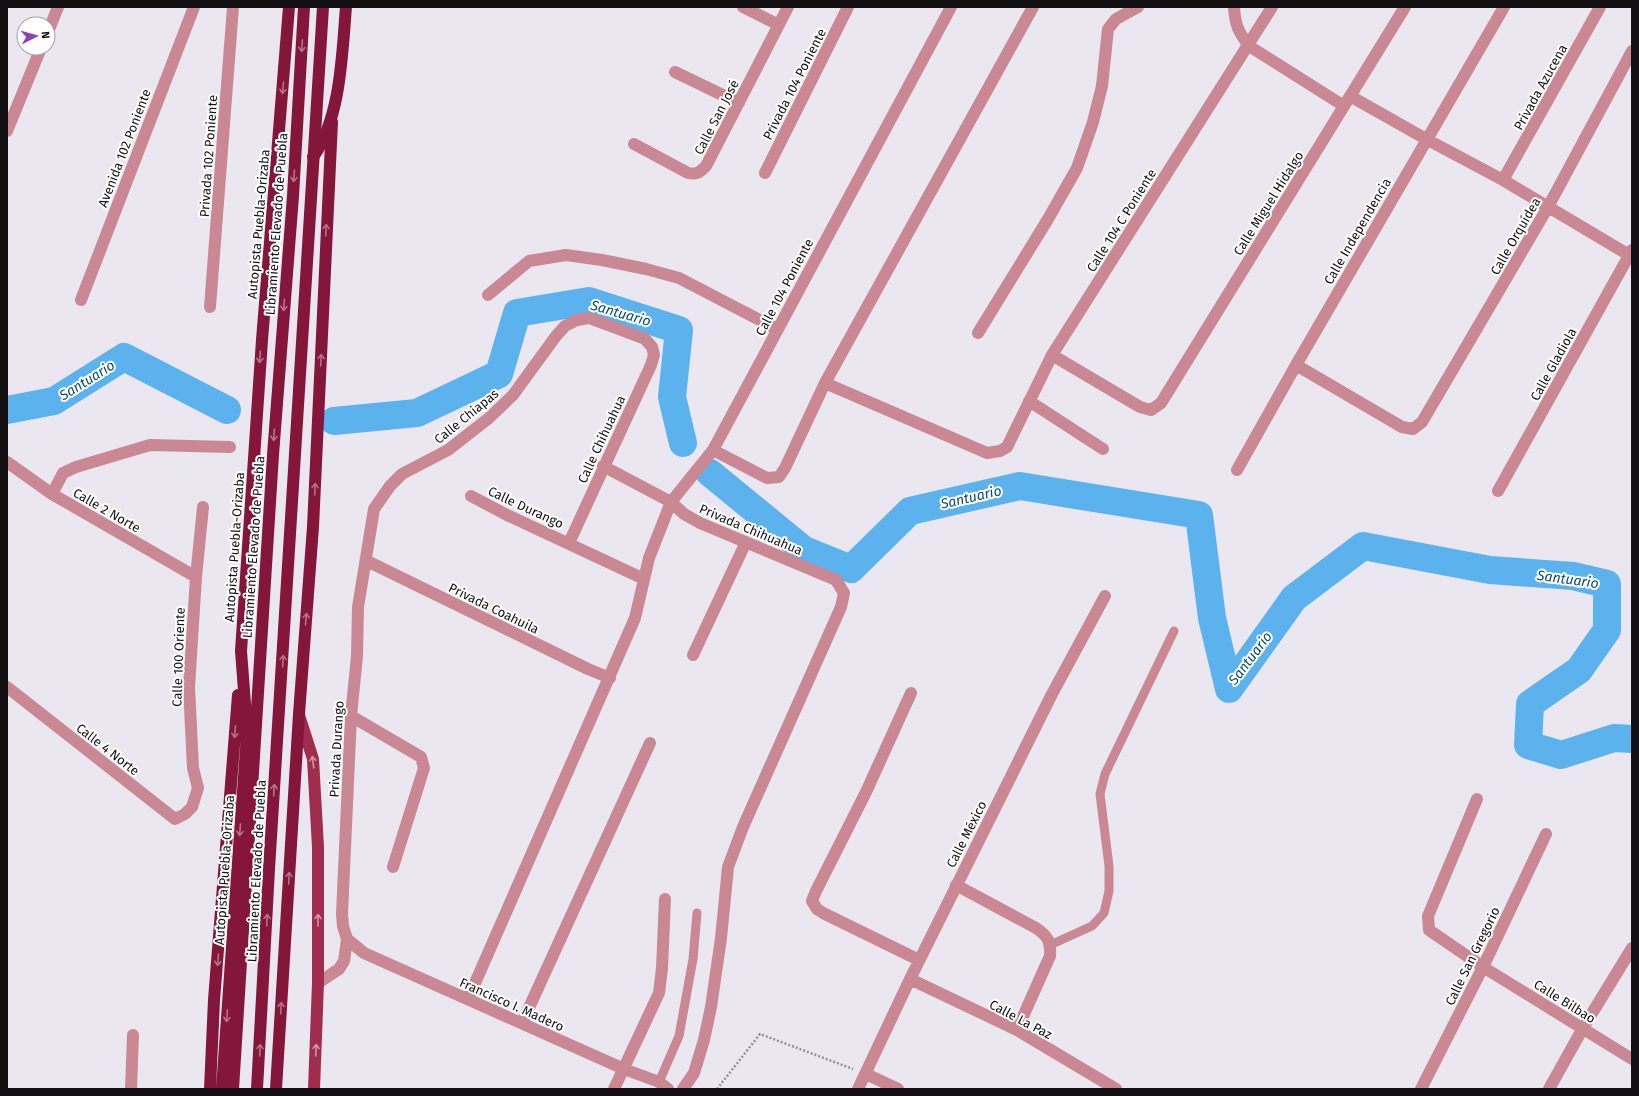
<svg xmlns="http://www.w3.org/2000/svg" width="1639" height="1096" viewBox="0 0 1639 1096" font-family="'Fira Sans',sans-serif">
<style>
.lines{fill:none;stroke-linecap:round;stroke-linejoin:round}
.river{stroke:#5bb2ed;stroke-width:28}
.path{stroke:#939097;stroke-width:2.5;stroke-dasharray:2 2;stroke-linecap:butt}
.lane{stroke:#c98894;stroke-width:9}
.street{stroke:#c98894;stroke-width:12}
.primary{stroke:#a12d4e;stroke-width:12}
.highway{stroke:#83163a;stroke-width:12}
.highway-bridge{stroke:#83163a;stroke-width:12}
.oneway{stroke:#b57389}
.oneway2{stroke:#d096a6}
.labels{text-anchor:middle;stroke-width:4;stroke-linejoin:round;paint-order:stroke}
.street-label{font-size:13px;fill:#121013;stroke:#fff}
.water-label{font-size:14px;font-style:italic;fill:#044c72;stroke:#fff}
</style>
<rect width="100%" height="100%" fill="#ebe7f0"/>
<g class="lines">
<path class="river" d="M 7,410 L 54,401 L 124,357 L 227,410
M 334,421 L 417,413 L 499,374 L 517,313 L 589,301 L 679,330 L 672,397 L 683,443
M 710,473 L 804,550 L 851,569 L 910,511 L 1020,486 L 1199,515 L 1212,618 L 1229,689 L 1294,598 L 1363,546 L 1490,570 L 1573,576 L 1607,584 L 1607,630 L 1579,670 L 1530,704 L 1528,745 L 1561,755 L 1614,738 L 1632,739"/>
<path class="path" d="M 717,1089 L 760,1034 L 853,1069"/>
<path class="lane" d="M 1050,945 L 1092,926 L 1104,913 L 1109,891 L 1109,866 L 1100,794 L 1105,774 L 1174,631
M 659,1082 L 679,1036 L 693,959 L 697,913"/>
<path class="street" d="M 743,7 L 779,25
M 1234,7 C 1235,25 1238,31 1249,46 L 1344,106
M 48,32 L 58,7
M 675,72 L 739,103
M 1350,96 L 1426,139 L 1503,180 L 1629,255
M 7,131 L 41,48
M 634,144 L 688,173 C 697,175 700,172 706,166 L 788,7
M 765,173 L 848,7
M 1503,180 L 1600,7
M 488,295 L 529,261 L 566,255 L 602,260 L 646,269 L 679,278 L 777,329
M 81,300 L 194,7
M 210,307 L 233,7
M 978,333 L 1048,219 L 1077,168 L 1093,122 L 1102,86 L 1108,29 L 1116,19 L 1138,7
M 1052,355 L 1140,407 L 1151,410 L 1161,403 L 1405,7
M 1296,365 L 1402,427 L 1413,429 L 1422,422 L 1548,207 L 1632,51
M 825,383 L 987,453 L 1000,451 L 1007,447 L 1052,355 L 1272,7
M 1029,401 L 1103,449
M 713,450 L 767,478 L 779,477 L 785,468 L 825,383 L 1033,7
M 7,462 L 52,494 L 196,577
M 603,466 L 671,502 L 684,514 L 700,523 L 836,580 L 844,593 L 841,607 L 743,827 L 728,867 L 721,938 L 711,1007 L 704,1040 L 694,1073 L 683,1089
M 1237,470 L 1296,365 L 1504,7
M 1498,491 L 1632,250
M 52,494 L 63,473 L 76,467 L 150,445 L 230,447
M 471,496 L 507,515 L 644,579
M 367,561 L 588,669 L 610,678
M 693,655 L 746,542
M 7,687 L 175,819 L 185,814 L 192,807 L 198,788 L 193,768 L 189,687 L 196,577 L 203,507
M 911,693 L 866,792 L 816,891 L 812,901 L 817,909 L 823,913 L 919,960
M 351,716 L 421,757 L 424,768 L 393,867
M 1477,799 L 1428,916 L 1429,930 L 1483,967 L 1632,1059
M 956,885 L 1036,928 C 1048,936 1051,942 1050,956 L 1017,1030
M 347,939 L 364,953 L 624,1069 L 659,1082 L 668,1089
M 910,979 L 1017,1030 L 1116,1089
M 318,983 L 339,969 L 344,961 L 347,939 L 343,926 L 342,914 L 351,716 L 357,656 L 358,607 L 374,509 L 390,486 L 402,474 L 448,450 L 489,418 L 513,395 L 556,336 L 565,326 L 577,320 L 589,318 L 645,339 L 652,347 L 654,355 L 651,365 L 569,543
M 468,999 L 635,618 L 649,558 L 671,502 L 713,450 L 951,7
M 522,1023 L 650,743
M 866,1074 L 898,1089
M 131,1089 L 133,1035
M 614,1089 L 659,993 L 662,968 L 665,899
M 858,1089 L 910,979 L 1052,694 L 1105,596
M 1421,1089 L 1483,967 L 1546,834
M 1549,1089 L 1583,1028 L 1632,948"/>
<path class="primary" d="M 299,715 L 313,759 L 318,847 L 318,983 L 314,1089"/>
<path class="highway" d="M 210,1089 L 214,1000 L 238,695
M 222,1089 L 246,749 L 247,730 L 241,651 L 262,340 L 289,7
M 233,1089 L 273,455 L 293,196 L 304,7
M 257,1089 L 269,869 L 323,7
M 276,1089 L 299,714 L 313,527 L 332,122"/>
<path class="highway-bridge" d="M 313,157 C 341,118 342,54 346,7"/>
</g>
<defs><path id="oneway-shaft" d="M-6 0H5M1.5-3L5.5 0L1.5 3" fill="none" stroke-width="1.6" stroke-linecap="round" stroke-linejoin="round"/></defs>
<g class="oneway">
<use href="#oneway-shaft" transform="translate(302 46) rotate(94)"/>
<use href="#oneway-shaft" transform="translate(283 88) rotate(95)"/>
<use href="#oneway-shaft" transform="translate(294 176) rotate(94)"/>
<use href="#oneway-shaft" transform="translate(326 230) rotate(-87)"/>
<use href="#oneway-shaft" transform="translate(284 305) rotate(94)"/>
<use href="#oneway-shaft" transform="translate(260 357) rotate(94)"/>
<use href="#oneway-shaft" transform="translate(321 360) rotate(-87)"/>
<use href="#oneway-shaft" transform="translate(274 435) rotate(94)"/>
<use href="#oneway-shaft" transform="translate(315 489) rotate(-87)"/>
<use href="#oneway-shaft" transform="translate(306 619) rotate(-85)"/>
<use href="#oneway-shaft" transform="translate(283 661) rotate(-87)"/>
<use href="#oneway-shaft" transform="translate(235 732) rotate(94)"/>
<use href="#oneway-shaft" transform="translate(274 790) rotate(-86)"/>
<use href="#oneway-shaft" transform="translate(240 830) rotate(94)"/>
<use href="#oneway-shaft" transform="translate(289 878) rotate(-87)"/>
<use href="#oneway-shaft" transform="translate(267 920) rotate(-87)"/>
<use href="#oneway-shaft" transform="translate(218 960) rotate(94)"/>
<use href="#oneway-shaft" transform="translate(281 1008) rotate(-87)"/>
<use href="#oneway-shaft" transform="translate(227 1016) rotate(94)"/>
<use href="#oneway-shaft" transform="translate(260 1050) rotate(-87)"/>
</g>
<g class="oneway2">
<use href="#oneway-shaft" transform="translate(313 762) rotate(-97)"/>
<use href="#oneway-shaft" transform="translate(318 920) rotate(-89)"/>
<use href="#oneway-shaft" transform="translate(316 1050) rotate(-87)"/>
</g>
<g class="labels">
<g class="street-label">
<text transform="translate(794 84) rotate(-63)" y="5">Privada 104 Poniente</text>
<text transform="translate(1540 87) rotate(-61)" y="5">Privada Azucena</text>
<text transform="translate(716 117) rotate(-63)" y="5">Calle San José</text>
<text transform="translate(124 148) rotate(-69)" y="5">Avenida 102 Poniente</text>
<text transform="translate(208 156) rotate(-86)" y="5">Privada 102 Poniente</text>
<text transform="translate(1268 203) rotate(-58)" y="5">Calle Miguel Hidalgo</text>
<text transform="translate(1121 220) rotate(-58)" y="5">Calle 104 C Poniente</text>
<text transform="translate(258 224) rotate(-85)" y="5">Autopista Puebla-Orizaba</text>
<text transform="translate(276 224) rotate(-86)" y="5">Libramiento Elevado de Puebla</text>
<text transform="translate(1357 231) rotate(-60)" y="5">Calle Independencia</text>
<text transform="translate(1515 236) rotate(-60)" y="5">Calle Orquídea</text>
<text transform="translate(784 287) rotate(-62)" y="5">Calle 104 Poniente</text>
<text transform="translate(1553 364) rotate(-61)" y="5">Calle Gladiola</text>
<text transform="translate(466 416) rotate(-39)" y="5">Calle Chiapas</text>
<text transform="translate(601 439) rotate(-65)" y="5">Calle Chihuahua</text>
<text transform="translate(526 507) rotate(25)" y="5">Calle Durango</text>
<text transform="translate(107 510) rotate(30)" y="5">Calle 2 Norte</text>
<text transform="translate(751 529) rotate(23)" y="5">Privada Chihuahua</text>
<text transform="translate(234 547) rotate(-86)" y="5">Autopista Puebla-Orizaba</text>
<text transform="translate(253 547) rotate(-86)" y="5">Libramiento Elevado de Puebla</text>
<text transform="translate(494 608) rotate(26)" y="5">Privada Coahuila</text>
<text transform="translate(178 657) rotate(-88)" y="5">Calle 100 Oriente</text>
<text transform="translate(108 749) rotate(38)" y="5">Calle 4 Norte</text>
<text transform="translate(336 749) rotate(-87)" y="5">Privada Durango</text>
<text transform="translate(966 834) rotate(-63)" y="5">Calle México</text>
<text transform="translate(224 870) rotate(-86)" y="5">Autopista Puebla-Orizaba</text>
<text transform="translate(256 871) rotate(-87)" y="5">Libramiento Elevado de Puebla</text>
<text transform="translate(1472 956) rotate(-64)" y="5">Calle San Gregorio</text>
<text transform="translate(1565 1001) rotate(32)" y="5">Calle Bilbao</text>
<text transform="translate(512 1004) rotate(24)" y="5">Francisco I. Madero</text>
<text transform="translate(1021 1019) rotate(28)" y="5">Calle La Paz</text>
</g>
<g class="water-label">
<text transform="translate(621 313) rotate(16)" y="5">Santuario</text>
<text transform="translate(87 380) rotate(-32)" y="5">Santuario</text>
<text transform="translate(971 497) rotate(-13)" y="5">Santuario</text>
<text transform="translate(1568 579) rotate(8)" y="5">Santuario</text>
<text transform="translate(1250 658) rotate(-53)" y="5">Santuario</text>
</g>
</g>
<rect width="1639" height="1096" fill="none" stroke="#121013" stroke-width="16"/>
<g transform="translate(36 36) rotate(84)"><circle r="19" fill="#ffffff" stroke="#a09fa1"/>
<path d="M0-3L7 15L0 10L-7 15Z" fill="#8e42b3"/>
<text y="-6" font-size="11" font-weight="bold" text-anchor="middle" fill="#121013">N</text>
</g>
</svg>
